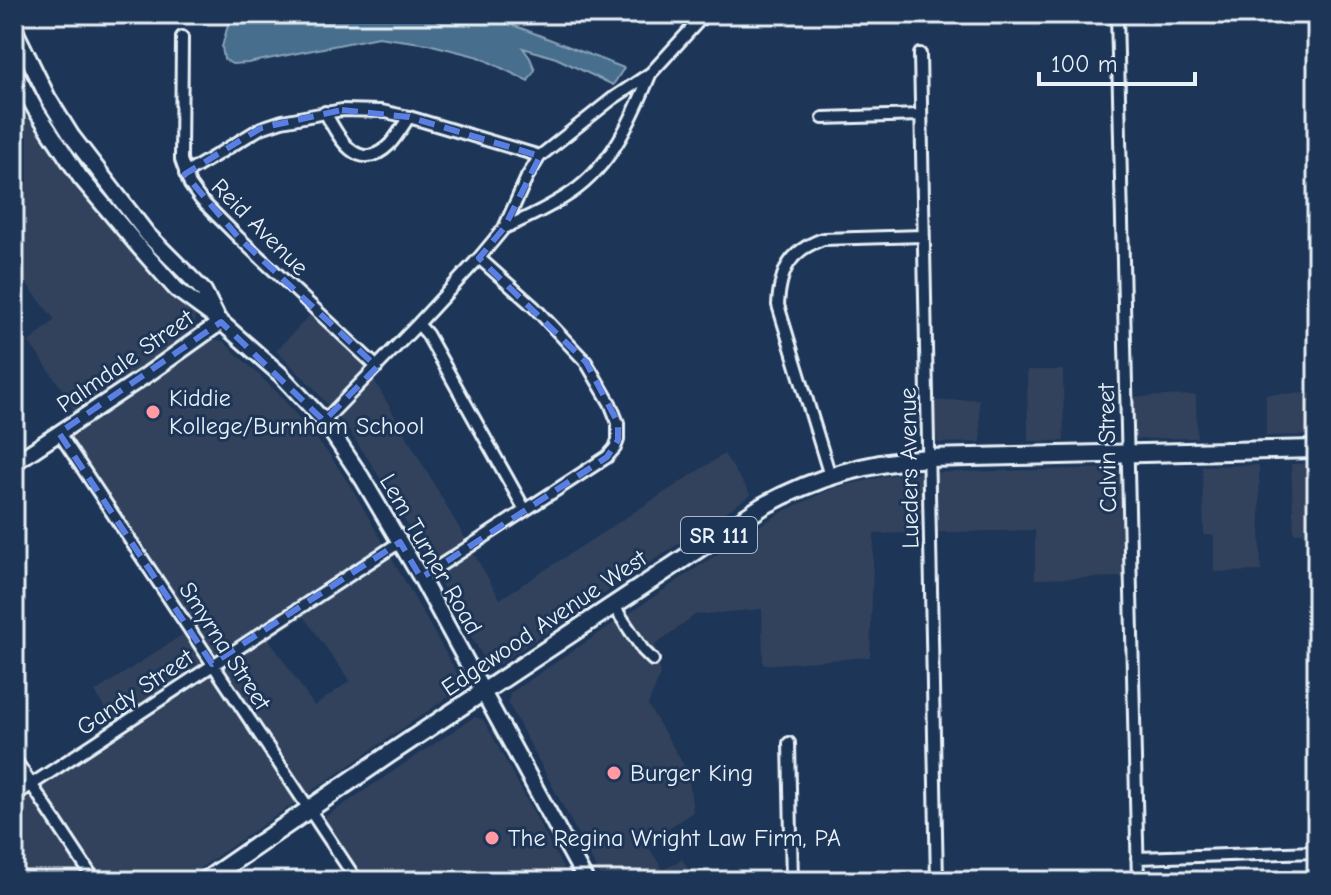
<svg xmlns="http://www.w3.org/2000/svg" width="1331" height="895" font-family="'Comic Neue',sans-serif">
<rect width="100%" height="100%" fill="#1d3557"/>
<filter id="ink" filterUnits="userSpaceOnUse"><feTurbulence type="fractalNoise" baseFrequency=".0125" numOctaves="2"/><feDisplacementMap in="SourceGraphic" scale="16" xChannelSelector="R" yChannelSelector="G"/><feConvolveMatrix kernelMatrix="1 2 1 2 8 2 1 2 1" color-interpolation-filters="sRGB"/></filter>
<g filter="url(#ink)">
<path fill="#30425c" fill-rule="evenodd" d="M27,116L136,256L194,314L196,320L193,330L173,346L76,414L67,400L69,399L29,342L55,320L14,268V126Z
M311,314L365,364L500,599L724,454L751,495L498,665H489L486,662L374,468L350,432L312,386L276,351Z
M212,339L223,341L278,393L329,454L353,490L461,680L460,689L181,881H14V789L116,725L95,692L194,627L67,434L150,382ZM304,617L350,681L314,706L269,639Z
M1063,370L1064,441H1028L1027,370Z
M1317,393V435L1266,436V394Z
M1196,395L1197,438L1133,439L1130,397Z
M979,399L981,442L937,443L934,401Z
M1317,463V532L1294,533L1291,464Z
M1259,465L1261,571L1214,572V535H1204L1202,466Z
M1123,468L1127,577L1035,579V530L874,534L870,657L763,665L762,609L695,615L655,645L660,675L648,705L688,772L693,812L646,843L663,870L682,859L695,881H603L508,703L510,693L759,526L786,510L834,488L887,476L909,473Z
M474,717L482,719L485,722L570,881H347L310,827Z"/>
<path fill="#466e8d" stroke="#87a2b8" stroke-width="2" d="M231,14H477L518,27L624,68L613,85L556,58L523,48L530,58L535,70L528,81L479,57L428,44L378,37L248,63L232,64L224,59L222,47Z"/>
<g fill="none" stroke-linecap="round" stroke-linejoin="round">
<g stroke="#e8f1f8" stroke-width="16">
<path id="minor" d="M1117,14L1138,881
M182,37L181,160L190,185L201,200L238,237L377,367
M920,54L937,881
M325,112C338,137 358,176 390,144C397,136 403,126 409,117
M823,118L921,115
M14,136L15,138
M185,174L261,128L282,121L342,110L381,111L409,117L540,156
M504,228C527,218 550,207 571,193C611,166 632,119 650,75
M418,324L427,334L525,510
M324,421L418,324L479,258L504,228L527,177L540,156L612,99L651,73L705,14
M59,433L357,881
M830,476L778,305C780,271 789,251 823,239L923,236
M421,578L607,457L615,448L618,440V423L610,403L586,362L534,307L479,258
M613,605L643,650L653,660
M789,743L792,881
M14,758L95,881
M14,796L400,542
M1137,858L1317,852"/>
</g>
<g stroke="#e8f1f8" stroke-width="20">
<path id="tertiary" d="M14,463L148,374L221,322"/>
</g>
<g stroke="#e8f1f8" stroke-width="20">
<path id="secondary" d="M14,28L48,98L71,135L148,235L204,291L216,315
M14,70L35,109L80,177L139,247L176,289L221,322L280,374L324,421L362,478L421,578L586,881"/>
</g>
<g stroke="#e8f1f8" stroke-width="22">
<path id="primary" d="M205,881L388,755L763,506C818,476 866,463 928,458L1317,449"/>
</g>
<use href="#minor" stroke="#1d3557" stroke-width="10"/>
<use href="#tertiary" stroke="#1d3557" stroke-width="14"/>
<use href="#secondary" stroke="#1d3557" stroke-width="14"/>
<use href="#primary" stroke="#1d3557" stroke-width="16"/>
</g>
</g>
<path fill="none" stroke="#5a7fe2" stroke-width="6" stroke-dasharray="16 10" stroke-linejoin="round" d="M342,110L409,117L540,156L504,228L479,258L586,362L618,423V440L607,457L421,578L400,542L212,664L59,433L221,322L324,421L377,367L238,237L185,174L261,128Z"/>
<g fill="#ff9aa2" stroke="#1d3557" stroke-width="3">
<circle cx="153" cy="412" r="8"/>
<circle cx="614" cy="773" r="8"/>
<circle cx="492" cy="838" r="8"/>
</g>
<g text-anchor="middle" stroke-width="6" stroke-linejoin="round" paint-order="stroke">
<rect fill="#1d3557" stroke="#abb9c8" stroke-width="2" x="681" y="517" width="76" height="36" rx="6"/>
<g font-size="22" font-weight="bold" fill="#e8f1f8">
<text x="719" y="543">SR 111</text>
</g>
<g font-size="24" fill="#e8f1f8" stroke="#1d3557">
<text transform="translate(260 227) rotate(45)" y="8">Reid Avenue</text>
<text transform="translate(125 361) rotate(-35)" y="8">Palmdale Street</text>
<text transform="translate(1107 448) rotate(-91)" y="8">Calvin Street</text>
<text transform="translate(909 468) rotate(-91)" y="8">Lueders Avenue</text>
<text transform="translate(431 554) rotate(60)" y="8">Lem Turner Road</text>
<text transform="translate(544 623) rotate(-34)" y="8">Edgewood Avenue West</text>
<text transform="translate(225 646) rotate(57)" y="8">Smyrna Street</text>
<text transform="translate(135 692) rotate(-34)" y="8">Gandy Street</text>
</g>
<g font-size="24" fill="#e8f1f8" stroke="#1d3557" text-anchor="start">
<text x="169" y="406">Kiddie<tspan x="169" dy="28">Kollege/Burnham School</tspan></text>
<text x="630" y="781">Burger King</text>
<text x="508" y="846">The Regina Wright Law Firm, PA</text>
</g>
</g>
<rect width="1331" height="895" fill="none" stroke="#1d3557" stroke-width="48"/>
<rect x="24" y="24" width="1283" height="847" fill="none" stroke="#e8f1f8" stroke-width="3" filter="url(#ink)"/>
<path d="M1039 72v12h156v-12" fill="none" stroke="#e8f1f8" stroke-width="4"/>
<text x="1051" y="72" font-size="24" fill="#e8f1f8" stroke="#1d3557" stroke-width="6" paint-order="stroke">100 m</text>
</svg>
